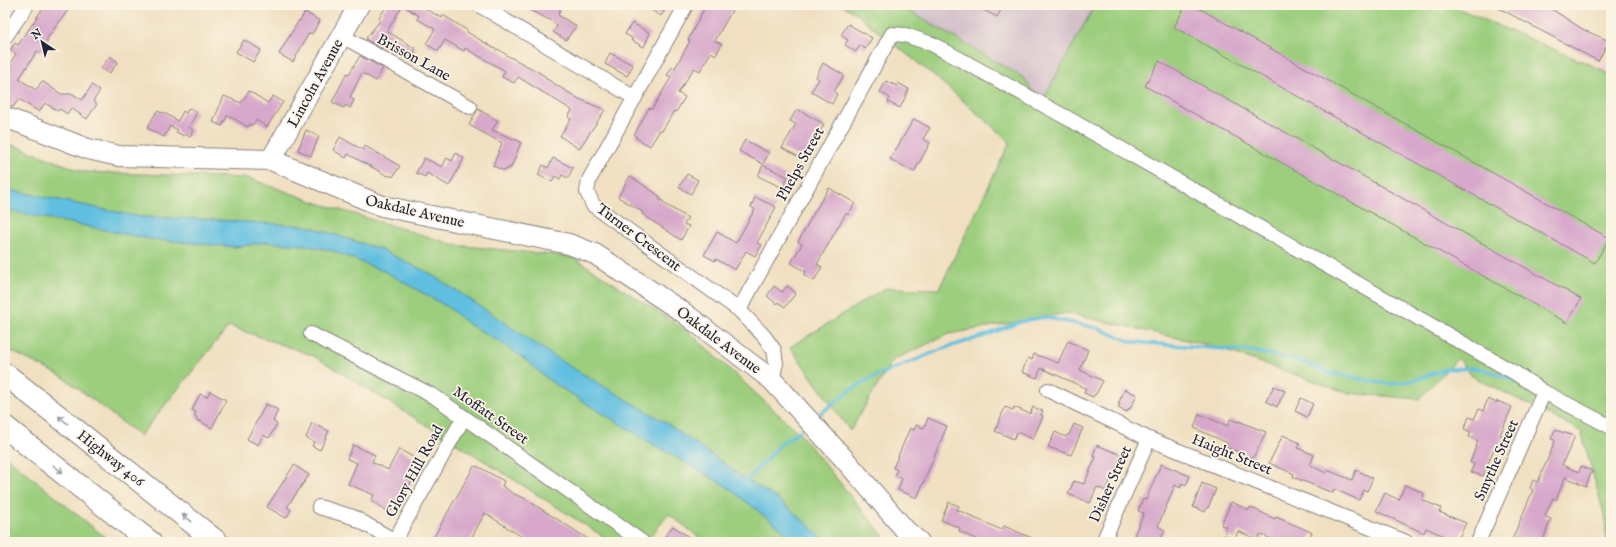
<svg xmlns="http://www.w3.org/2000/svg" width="1616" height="547" font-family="'IM FELL English',serif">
<rect width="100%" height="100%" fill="#fcf5e5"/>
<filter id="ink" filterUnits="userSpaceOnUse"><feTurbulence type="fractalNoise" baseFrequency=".025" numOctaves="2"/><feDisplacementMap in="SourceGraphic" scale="8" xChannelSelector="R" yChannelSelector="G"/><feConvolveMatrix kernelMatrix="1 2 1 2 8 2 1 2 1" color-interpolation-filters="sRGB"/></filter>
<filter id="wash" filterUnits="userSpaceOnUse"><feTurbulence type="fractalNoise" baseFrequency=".012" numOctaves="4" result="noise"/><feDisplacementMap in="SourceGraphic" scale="16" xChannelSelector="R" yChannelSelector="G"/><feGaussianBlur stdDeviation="0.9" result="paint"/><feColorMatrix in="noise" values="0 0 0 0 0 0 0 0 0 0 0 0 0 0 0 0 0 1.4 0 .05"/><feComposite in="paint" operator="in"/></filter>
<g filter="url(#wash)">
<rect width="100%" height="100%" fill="#f0e0c1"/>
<path fill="#f6cfd7" d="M1611,56V75L1598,68Z"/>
<path fill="#d1bdc9" d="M899,5H1095L1042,103L1024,78Z"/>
<path fill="#9cce7e" stroke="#5f785c" d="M842,5H899L1024,78L1041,103L1095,5H1450L1598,68L1611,75V542H1606V521L1581,431L1472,376L1458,358L1419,399L1348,393L1213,346L1067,313L949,334L893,360L850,431L790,347L885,288L939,289L1010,142L938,79L854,12Z
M5,142L84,172L248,178L318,203L455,245L573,257L689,332L801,435L888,542H705L669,514L646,542H612L470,452L314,356L229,326L140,436L63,377L5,348Z
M5,456L111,542H5Z"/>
<path fill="#61bfe0" stroke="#42708e" d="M5,188L15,191L141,217L203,219L307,226L380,249L429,273L468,298L564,363L665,422L747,480L779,500L797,515L827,542H796L779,527L726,486L646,440L550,381L527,361L500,342L467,323L449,308L388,273L333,251L305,245L266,242L236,247L150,239L15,212L5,208Z"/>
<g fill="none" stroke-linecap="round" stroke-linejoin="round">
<path stroke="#61bfe0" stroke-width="3.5" d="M821,413L851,390L871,378L945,348L987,335L1020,322L1044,317L1097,328L1132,342L1251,351L1297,360L1330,373L1381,383L1392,384L1411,381L1446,369L1479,368L1517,381
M747,480L782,443L801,430"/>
</g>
<g id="blocks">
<path fill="#d7a8cb" d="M45,5H72L46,40L48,41L40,53L37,51L19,79L36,90L42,81L61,94H73L82,100L92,85L100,91L93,101L97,104L87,119L71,108L67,114L60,109L58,111L45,103L39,112L19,99L13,107L5,102V71L16,54L10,50L15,43L18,45Z
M387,5H403L387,31L416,49L411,57L388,43L384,50L367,40L366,38L380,21L378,20Z
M403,5H419L442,18L443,15L468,31L467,32L497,50L498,49L508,56L535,70L545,76V78L579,99L605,110L579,149L560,136L571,119L568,117L572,110L518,77L514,83L502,77L505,71L465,48L464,51L445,40L438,51L426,44L435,29L417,19L419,16Z
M519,5H562L558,15L576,26L566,40L553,32L557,26L550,20Z
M643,5H668L661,16Z
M706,5H735L715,41L722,44L716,55L711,52L700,71L694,68L678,93L685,97L676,112L674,111L662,131L660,130L650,146L636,138L637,137L634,135L649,108L652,109L670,79L671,77L667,75L672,67L675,68L690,41L688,40Z
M974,5H1004L997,17Z
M1186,5H1193L1609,238L1595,263L1174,27Z
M1493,5H1541L1553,10L1584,30L1609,41L1598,61Z
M305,12L320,21L312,34L309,33L293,62L279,54L299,20L300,21Z
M632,23L650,33L644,47L631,40L632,38L625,34Z
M848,24L872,38L865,49L860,45L856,52L845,45L848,40L841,35Z
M244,40L261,50L253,62L236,52Z
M610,53L633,65L627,76L605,64Z
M110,56L118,62L109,74L101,68Z
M360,56L383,68L376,81L362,73L350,97L354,100L350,108L346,105L344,108L332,102L347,73L349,74Z
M1159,61L1581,299L1567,323L1145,86Z
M823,63L844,75L834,92L837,94L832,104L811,92L819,79L816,77Z
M886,81L897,86L898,83L909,89L900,108L888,102L890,98L880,92Z
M249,91L268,103L273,96L283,102L267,127L256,120L253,125L250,124L248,127L228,115L222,126L213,122L224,96L241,103Z
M189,108L197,112L189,127L193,130L190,137L185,134L184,136L176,132L178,130L170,126L164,137L147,128L157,111L162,113L163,112L178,121L183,111L186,113Z
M478,109L498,121L492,130L521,142L511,168L509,167L508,170L506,169L505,171L493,166L502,143L469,125Z
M797,109L824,124L819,134L817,133L803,159L782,148L796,124L790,121Z
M914,119L930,128L923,139L930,143L914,172L890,159Z
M306,130L319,136L311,156L298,150Z
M340,137L363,150L365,146L400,166L393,177L389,175L388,176L348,154L346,158L333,150Z
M745,140L769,153L763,164L739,151Z
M456,153L464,158L449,186L427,173L425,177L416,173L424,158L442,167L447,158L452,161Z
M553,158L573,168L568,178L562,175L560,179L555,176L552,182L538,175L543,165L548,168Z
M763,165L788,177L783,188L758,176Z
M687,174L698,180L691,194L679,187Z
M630,176L661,197L659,199L664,202L663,203L688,218L684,224L689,226L681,240L642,214L643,212L618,197Z
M829,188L855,203L848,215L846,213L817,264L822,267L814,281L804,275L806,272L791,263L802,244L798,242L812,216Z
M755,197L776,207L757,243L762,245L755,256L746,251L735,270L716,259L715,261L704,255L717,232L736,243L755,209L751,207Z
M774,286L782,292L787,286L796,293L785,307L778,302L777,304L767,296Z
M1068,341L1088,350L1080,370L1103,381L1096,394H1095L1093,397L1084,393L1086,389L1085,388L1041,368L1037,378L1022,372L1028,358L1032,360L1034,354L1058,363Z
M1274,386L1285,391L1277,407L1266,401Z
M1125,389L1137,395L1130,409L1129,408L1127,412L1118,408L1120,404H1118Z
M210,391L226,400L212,428L196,419L197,417L194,416L196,412L192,410L200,394L207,397Z
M1301,398L1313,404L1307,417L1295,411Z
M1488,399L1497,403V401L1512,407L1500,435L1503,436L1499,446L1497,448L1495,446L1483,476L1471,472L1474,464L1470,463L1478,441L1469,437L1471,432L1464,429L1469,417L1474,419L1479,409L1483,411Z
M266,404L278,410L273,421L277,424L269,438L263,435L258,445L247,439Z
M1005,407L1013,410L1014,407L1030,414L1033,407L1043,411L1041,415L1043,416L1033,439L1017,432L1014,439L995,431Z
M1199,414L1228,426L1230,419L1238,422V421L1266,432L1253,458L1226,447L1228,443L1194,428Z
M928,418L947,426L917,498L898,490L902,478L895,475L897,470L893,468L910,428L914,430L916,425L924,428Z
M312,423L329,431L320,450L312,446L314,442L306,438Z
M1074,424L1083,428L1071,455L1048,447L1055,432L1066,437L1067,435H1069Z
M1555,430L1575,436L1562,465L1579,472L1581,466L1592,471L1586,486L1565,477L1556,500L1553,498L1545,515L1546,517L1551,519L1542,542H1511L1533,490L1530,488L1533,480L1538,482L1551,451L1555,440L1551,439Z
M1283,435L1300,443L1298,448L1314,455L1310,465L1326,473L1327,470L1352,480L1356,470L1373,478L1367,491L1364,490L1359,500L1334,489L1333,493L1293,477L1294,474L1269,463Z
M353,445L375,455L372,462L388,470L399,449L418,460L417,463L420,465L396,511L392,509L390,512L371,501L374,495L348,484L357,463L347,459Z
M1097,445L1121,455L1106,491L1097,487L1090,503L1068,494L1074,481L1084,484L1096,457L1093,456Z
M1161,464L1190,476L1186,485L1182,483L1180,488L1175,485L1158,526L1165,530L1159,542H1131L1144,513L1138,511L1143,499L1146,500Z
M294,465L309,475L287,507L291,510L286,518L267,507Z
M474,466L476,467L477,466L504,481L502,486L514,494L524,498L593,542H530L485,513L469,542H431Z
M1202,483L1216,489L1208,508L1207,507L1205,512L1193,507Z
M1405,485L1422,492L1424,494L1422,500L1441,508L1439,512L1466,523L1457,542H1445L1440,540L1442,535L1426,528L1424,533L1376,511L1385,493L1399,500Z
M949,502L959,506L957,510L972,516V517L1002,530L1004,526L1041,542H981L959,531L960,528L941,520Z
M1231,502L1249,510L1250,507L1275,519L1276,517L1309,531L1312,533L1308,542H1278L1260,534L1258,540L1238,531L1235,539L1224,535L1227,527L1221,525Z
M673,526L696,542H670L664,538Z"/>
</g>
</g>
<g filter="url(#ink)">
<use href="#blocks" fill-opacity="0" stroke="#89817e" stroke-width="1"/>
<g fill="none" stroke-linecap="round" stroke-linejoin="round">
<g stroke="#89817e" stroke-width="16">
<path id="street" d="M479,5L635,98
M686,5L589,180L587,192L593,205L739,310L764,336L774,350L776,363L772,380
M342,36L470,107
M5,37L27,5
M739,310L892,34L905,35L932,44L1069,119L1515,373L1544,392L1611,427
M311,334L435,397L642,542
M1048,390L1149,439L1406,542
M319,507L353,517L397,542
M395,540L464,417
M1103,542L1149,439
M1478,542L1544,392"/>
</g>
<g stroke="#89817e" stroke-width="22">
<path id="secondary" d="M5,117L88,149L119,156L271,160L382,206L569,244L595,254L684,313L772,380L846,461L906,531L919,542
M271,160L359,5"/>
</g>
<g stroke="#89817e" stroke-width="24">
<path id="highway" d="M5,374L217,542
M5,427L150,542"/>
</g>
<use href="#street" stroke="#fff" stroke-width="14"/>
<use href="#secondary" stroke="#fff" stroke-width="20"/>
<use href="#highway" stroke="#fff" stroke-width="22"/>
</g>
<defs><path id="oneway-shaft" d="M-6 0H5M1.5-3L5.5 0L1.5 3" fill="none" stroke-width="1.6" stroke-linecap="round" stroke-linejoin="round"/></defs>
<g stroke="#9c9ca7">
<use href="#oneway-shaft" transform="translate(63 420) rotate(-142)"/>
<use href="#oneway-shaft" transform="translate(58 469) rotate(38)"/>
<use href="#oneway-shaft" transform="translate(187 518) rotate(-142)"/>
</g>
</g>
<g text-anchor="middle" stroke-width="3.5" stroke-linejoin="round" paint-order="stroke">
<g font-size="15" fill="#22223b" stroke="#fcf5e5">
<text transform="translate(414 57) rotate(29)" y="5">Brisson Lane</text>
<text transform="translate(315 83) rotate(-61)" y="5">Lincoln Avenue</text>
<text transform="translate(800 164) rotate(-61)" y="5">Phelps Street</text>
<text transform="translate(415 211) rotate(13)" y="5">Oakdale Avenue</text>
<text transform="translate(639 237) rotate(37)" y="5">Turner Crescent</text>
<text transform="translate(719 340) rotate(37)" y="5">Oakdale Avenue</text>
<text transform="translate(491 415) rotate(35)" y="5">Moffatt Street</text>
<text transform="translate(1232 454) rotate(22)" y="5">Haight Street</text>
<text transform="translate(111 458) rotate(38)" y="5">Highway 406</text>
<text transform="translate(1496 460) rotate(-66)" y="5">Smythe Street</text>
<text transform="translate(414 471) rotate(-61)" y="5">Glory Hill Road</text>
<text transform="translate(1110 484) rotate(-66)" y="5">Disher Street</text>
</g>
</g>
<rect width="1616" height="547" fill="none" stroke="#fcf5e5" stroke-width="20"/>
<g transform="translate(42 42) rotate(325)" stroke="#fcf5e5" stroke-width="3" paint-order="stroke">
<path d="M0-3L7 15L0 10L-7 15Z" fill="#22223b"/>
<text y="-6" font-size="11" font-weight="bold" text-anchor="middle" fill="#22223b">N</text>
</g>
</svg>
